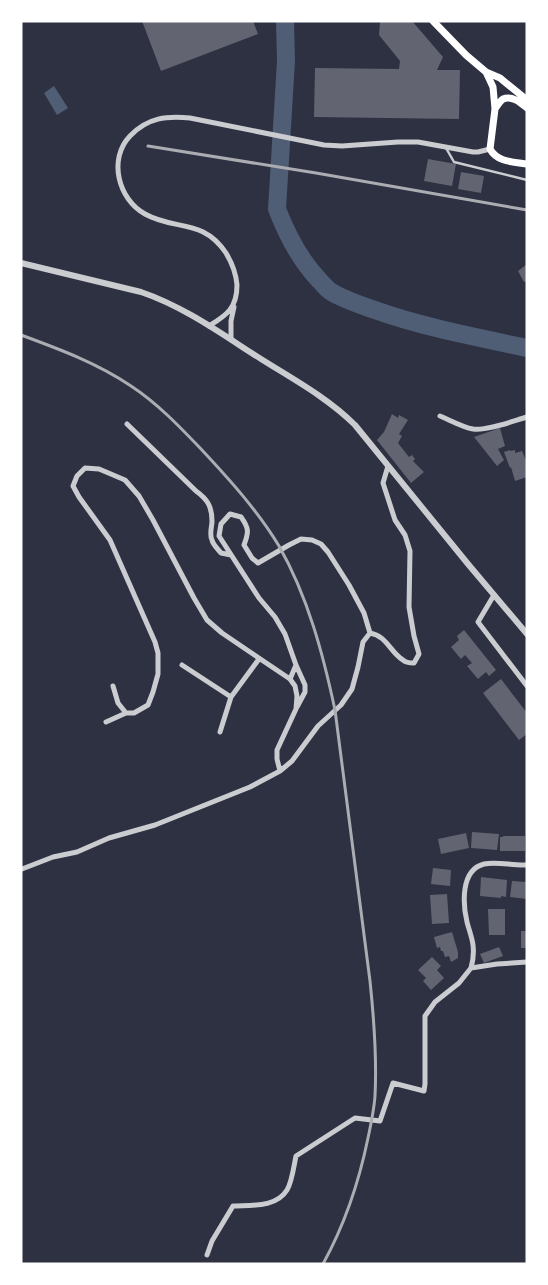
<svg xmlns="http://www.w3.org/2000/svg" width="548" height="1285" font-family="'IBM Plex Serif',serif">
<rect width="100%" height="100%" fill="#2d3142"/>
<path fill="#4f5d75" d="M54,86L68,108L57,115L44,93Z"/>
<g fill="none" stroke-linecap="round" stroke-linejoin="round">
<path stroke="#4f5d75" stroke-width="18" d="M285,21L286,61L277,209C287,235 300,260 319,280C323,284 326,288 330,291C342,299 358,304 372,309C422,327 475,337 527,348"/>
</g>
<path fill="#626471" d="M142,21H253L258,34L161,71Z
M380,21H412L443,57L437,70H460L459,119L314,117L315,68L399,69L400,61L379,35Z
M428,159L456,164L452,186L424,181Z
M461,172L484,176L481,193L458,189Z
M527,264V281L524,282L518,271Z
M392,414L398,418L399,415L408,420L399,434L402,436L398,443L409,457L412,455L415,459L413,461L424,472L411,483L377,440L384,432Z
M500,428L505,446L498,449L504,460L497,466L474,437Z
M510,450V451L515,450V453L522,451L527,463V477L515,481L511,467L510,468L504,452Z
M464,630L496,670L489,676L486,672L478,679L467,666L472,663L465,655L461,659L451,647L459,640L457,636Z
M501,679L527,713V734L519,740L483,693Z
M472,832L499,834L497,850L471,848Z
M466,833L469,848L441,854L438,839Z
M503,836H525V851H500V837H503Z
M433,868L451,870L450,886L431,884Z
M481,877L507,880L506,897L501,896V898L480,896Z
M512,881L527,882V899L510,897Z
M447,894L449,923L432,924L430,895Z
M488,909H505V935H489Z
M521,931H527V948H521Z
M452,932L458,952V958L451,962L449,956L445,957L443,951H441L440,947L437,948L434,937Z
M499,947L503,956L484,963L480,954Z
M432,957L441,966L437,970L444,978L431,990L423,981L426,978L418,970Z"/>
<g fill="none" stroke-linecap="round" stroke-linejoin="round">
<path stroke="#caccd0" stroke-width="2.5" d="M446,148L454,162L527,180"/>
<path stroke="#caccd0" stroke-width="5" d="M209,326C227,315 237,308 237,285C236,273 232,263 226,253C203,218 175,231 145,214C118,199 108,159 130,136C148,117 167,116 190,118L324,145L342,146L398,142H418L473,152H478L490,149
M231,340V321L234,307
M440,416C450,420 462,427 473,429C487,431 513,421 527,417
M127,424L196,491C207,499 212,506 212,521C212,527 209,534 212,540C213,545 218,549 221,553L231,555
M494,595L478,622L527,686
M182,665L231,697
M296,665L305,685V692L297,707
M290,679L296,665L285,634L275,617L259,598L219,536L221,524L230,514L241,517C249,528 249,532 244,545L252,558L258,563L289,545L301,539L312,540L321,544L328,552L349,585L364,613L370,633
M113,686L118,703L126,713H134L148,705L153,692L158,674V653L155,642L110,540L79,497L73,486L77,476L85,468L99,469L125,480L139,496L153,520L194,598L207,620L222,633L250,652L290,679L295,686L297,696L296,709L277,750V759L280,771
M106,722L126,713
M220,732L231,697L259,659
M22,869L53,857L77,852L109,838L155,825L250,787L280,771L292,761L318,726L341,705L352,689L358,667L363,642L370,633C387,636 390,652 403,660C406,663 410,663 414,663L419,654L414,636L409,607L410,551L405,535L395,520L383,483L388,466
M471,968C473,961 474,953 473,945C472,937 469,930 467,922C463,905 460,870 484,864C497,861 513,866 527,865
M207,1255L212,1241L233,1206C251,1205 276,1208 287,1190C292,1182 294,1165 296,1156L355,1118L380,1121L393,1083L424,1091L425,1084V1016L435,1002L459,983L471,968L497,964L527,962"/>
<path stroke="#caccd0" stroke-width="6" d="M21,263L141,292C185,307 223,335 261,359C293,379 328,398 355,425L468,564L527,634"/>
<path stroke="#fff" stroke-width="7" d="M433,21L466,55L486,72L500,78L527,100
M486,72L493,87L495,109L490,149C497,162 513,162 527,164
M495,109C497,106 500,101 503,99C512,95 521,103 527,108"/>
<path stroke="#abadb3" stroke-width="3" d="M148,146L316,173L527,210
M21,335C59,349 97,363 131,386C157,403 179,426 201,449C229,479 258,511 279,546C308,597 323,654 335,710L370,981C374,1019 377,1058 375,1096C374,1110 371,1124 368,1138C359,1182 345,1224 323,1264"/>
</g>
<rect width="548" height="1285" fill="none" stroke="#ffffff" stroke-width="45"/>
</svg>
